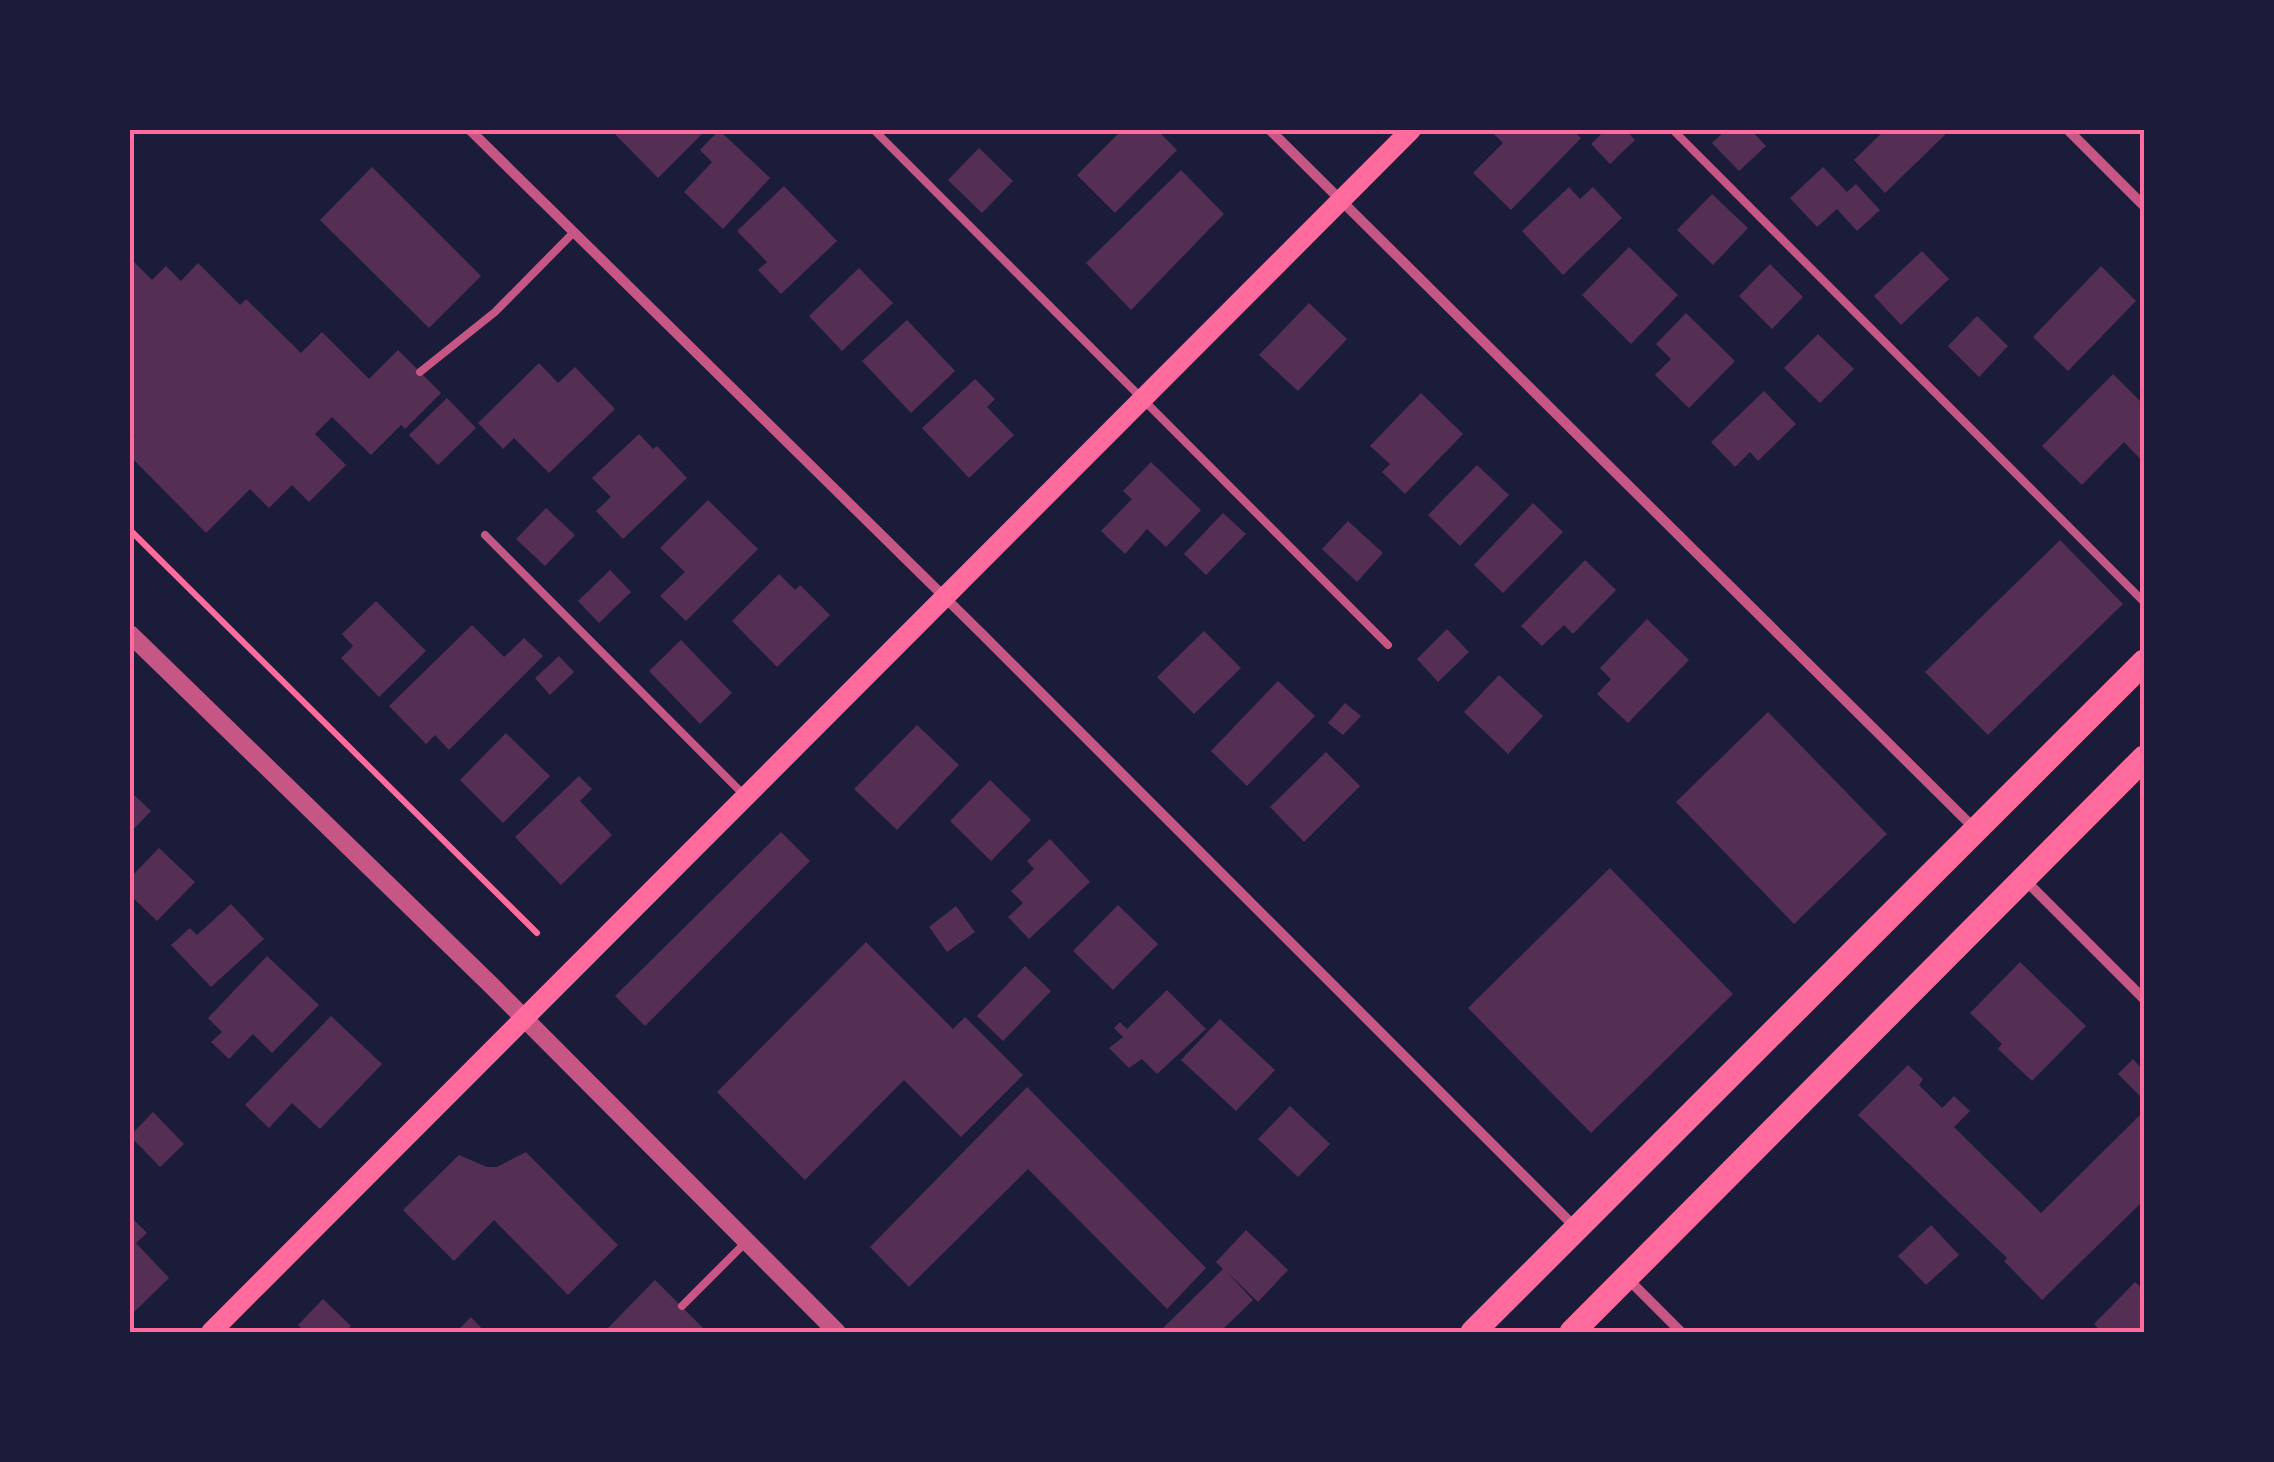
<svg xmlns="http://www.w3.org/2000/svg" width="2274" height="1462" font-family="Jost,sans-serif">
<rect width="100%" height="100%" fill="#1b1b3a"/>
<path fill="#542f53" d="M611,130H706L658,178Z
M719,130L770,178L723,229L684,192L712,162L700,150Z
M1122,130H1157L1177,150L1115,213L1077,175Z
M1490,130H1572L1581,138L1511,210L1473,173L1503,143Z
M1605,130H1626L1635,140L1610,164L1591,144Z
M1726,130H1751L1766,146L1739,171L1712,143Z
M1885,130H1950L1885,193L1854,160Z
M979,148L1013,181L982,213L948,180Z
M372,167L481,276L429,328L320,220Z
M1823,167L1847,192L1856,184L1880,210L1857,231L1837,209L1817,227L1790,198Z
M1181,170L1224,214L1131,310L1086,263Z
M784,186L837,241L781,294L758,270L767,262L737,231Z
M1569,187L1580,199L1593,187L1622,218L1563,275L1522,231Z
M1712,194L1748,228L1713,265L1677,230Z
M1629,247L1678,295L1631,344L1582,295Z
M1922,251L1949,279L1901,325L1874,296Z
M133,261L152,280L166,266L181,281L198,263L240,305L246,299L301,353L322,332L369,379L398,350L441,393L405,429L401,425L371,455L332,417L315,434L346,465L309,502L292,485L269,508L250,489L206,533L130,456V440L135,436L130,431V265Z
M1770,264L1803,297L1772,329L1739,296Z
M2101,266L2136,301L2068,371L2033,337Z
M859,268L893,303L842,351L809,316Z
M1309,303L1347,339L1298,391L1259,355Z
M1686,313L1735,361L1689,408L1655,375L1671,359L1656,344Z
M1977,316L2008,346L1979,377L1948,346Z
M907,320L955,371L911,413L862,361Z
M1818,334L1854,369L1820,403L1784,368Z
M539,363L558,383L575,367L615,409L549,473L514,438L503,449L478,423Z
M2113,374L2144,405V463L2124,442L2082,485L2042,446Z
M975,379L995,399L987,407L1014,435L969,478L922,428Z
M1764,391L1796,424L1758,461L1750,452L1735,467L1711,442Z
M1421,393L1463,434L1405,494L1382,472L1390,464L1370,446Z
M447,398L476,428L438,465L409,435Z
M639,434L653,449L657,446L687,478L623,539L596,511L611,497L592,478Z
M1151,462L1201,510L1166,547L1147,529L1125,554L1101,531L1132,499L1123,491Z
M1477,465L1509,495L1460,546L1428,515Z
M708,500L758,549L686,621L660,596L685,572L660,548Z
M1533,503L1563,532L1503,593L1474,565Z
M546,508L575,535L545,566L516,539Z
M1223,513L1246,534L1206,575L1184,554Z
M1348,521L1383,553L1357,582L1322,549Z
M2060,540L2123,604L1988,735L1925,672Z
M1585,560L1616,590L1573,634L1564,625L1542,646L1521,626Z
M610,570L631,592L599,623L578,601Z
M779,574L795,590L800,585L830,615L777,667L732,621Z
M376,601L426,651L379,697L341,658L353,646L342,634Z
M1647,619L1689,660L1628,723L1597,694L1611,679L1600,668Z
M472,625L504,657L524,638L543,656L449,750L435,735L426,744L389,706Z
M1447,629L1469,652L1438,682L1417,659Z
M1204,631L1241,668L1194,714L1157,677Z
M681,640L732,693L700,724L649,671Z
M559,656L574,672L550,695L535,678Z
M1499,675L1543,716L1508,754L1464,712Z
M1278,681L1315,716L1247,786L1211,751Z
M1345,703L1361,716L1343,735L1328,723Z
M1768,712L1887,834L1794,924L1676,802Z
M917,725L959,765L897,830L854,789Z
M506,733L550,776L503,823L460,780Z
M1326,752L1360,786L1304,842L1270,807Z
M579,776L592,789L580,801L612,835L561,885L515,837Z
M990,780L1031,820L991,861L950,821Z
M130,791L151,811L130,833Z
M781,832L810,861L645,1026L615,996Z
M1050,839L1090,882L1029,939L1008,917L1023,903L1011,891L1034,869L1027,861Z
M159,848L195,882L157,921L130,895V878Z
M1610,868L1733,994L1591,1133L1468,1008Z
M231,904L264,939L211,987L171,945L190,928L197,935Z
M1118,905L1158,944L1113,990L1073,951Z
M956,906L975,932L947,952L929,927Z
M866,942L953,1029L965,1017L1023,1075L961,1137L904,1080L805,1180L717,1092Z
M267,956L319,1005L272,1053L253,1034L229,1059L211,1042L222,1032L208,1018Z
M2020,962L2086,1026L2032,1081L1998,1049L2002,1044L1970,1013Z
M1025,966L1051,991L1003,1041L977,1016Z
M1167,990L1206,1029L1157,1074L1142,1059L1129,1068L1109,1048L1123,1037L1114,1028L1120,1022L1127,1029Z
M331,1016L382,1064L320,1129L292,1103L269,1128L245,1105Z
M1220,1019L1275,1070L1236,1111L1181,1060Z
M2133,1059L2144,1071V1100L2118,1074Z
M1908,1065L1923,1079L1919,1085L1942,1108L1954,1096L1970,1111L1954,1127L2041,1213L2144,1111V1200L2042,1300L2004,1261L2007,1258L1858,1115Z
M1027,1087L1206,1268L1167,1309L1028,1169L909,1287L870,1247Z
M1290,1106L1330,1144L1298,1177L1258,1139Z
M153,1112L184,1144L160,1167L130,1136Z
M526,1152L618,1245L568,1295L494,1220L454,1261L403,1210L459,1155L487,1167H497Z
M130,1216L147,1233L136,1243L169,1278L130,1316Z
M1931,1225L1959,1255L1926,1285L1898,1256Z
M1246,1230L1288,1270L1258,1302L1226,1271L1253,1300L1220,1332H1159L1223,1269L1216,1262Z
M655,1280L707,1332H604Z
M2135,1282L2144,1290V1332H2102L2094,1324Z
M323,1299L351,1326L346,1332H305L298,1325Z
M471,1317L485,1332H456Z"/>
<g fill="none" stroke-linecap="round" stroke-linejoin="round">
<path stroke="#ff6b9d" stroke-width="6" d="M130,530L537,933"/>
<path stroke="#c65784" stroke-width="8" d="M874,130L1388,645
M1673,130L2144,602
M420,372L495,312L573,233
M485,535L743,794
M682,1306L747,1241"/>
<path stroke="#c65784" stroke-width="10" d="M470,130L982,634L1576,1228
M1270,130L1976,830
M2068,130L2144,206
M2025,880L2144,999
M1627,1278L1681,1332"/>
<path stroke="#c65784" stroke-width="18" d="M130,634L490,984L837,1332"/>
<path stroke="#ff6b9d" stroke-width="20" d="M211,1332L1411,130"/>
<path stroke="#ff6b9d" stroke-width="25" d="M1473,1332L2144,662
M1572,1332L2144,758"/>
</g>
<rect width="2274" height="1462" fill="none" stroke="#1b1b3a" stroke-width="265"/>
<rect x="132" y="132" width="2010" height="1198" fill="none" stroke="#ff6b9d" stroke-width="4"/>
</svg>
